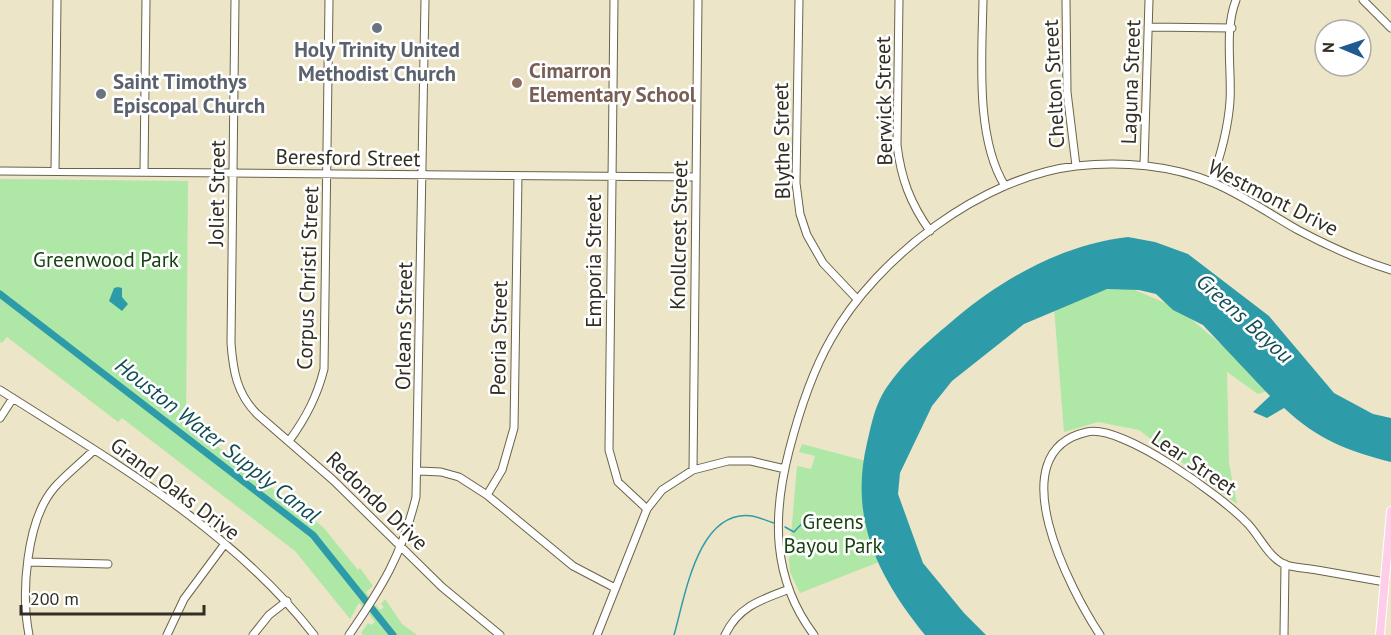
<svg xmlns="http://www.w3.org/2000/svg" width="1391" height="635" font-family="'PT Sans',sans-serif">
<rect width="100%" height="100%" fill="#ece5c8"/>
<path fill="#aee7a6" d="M0,179L188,181L186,422L323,527L358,570L360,568L373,586L366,592L370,598L363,607L359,603L350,619L295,551L122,418L118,422L7,337L2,343L0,342Z
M1121,284L1179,309L1274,389L1258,394L1227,372L1229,463L1237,504L1139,430L1098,422L1064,432L1054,307Z
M802,444L870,462L884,560L800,593L790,572L789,559L797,466L811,469L815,456L799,452Z
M385,599L402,624L417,635H363L361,633L368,623L371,625L375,622L369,614L376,605L380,610L384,607L381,604Z"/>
<path fill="#2e9ca8" d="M1128,237L1155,242L1188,254L1269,316L1334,393L1373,414L1391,418V462C1347,451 1317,439 1284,408L1267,418L1253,412L1270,396L1203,325L1173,310L1156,294L1139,290L1107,289L1024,324L952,381L932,406L900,473L898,494L923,563L964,613L986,635H925C878,577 849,519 867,443C871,426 874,410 882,395C901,363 929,341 957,317C1005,277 1065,244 1128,237Z
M118,287L122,288V297L128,304L122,311L109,301L114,288Z"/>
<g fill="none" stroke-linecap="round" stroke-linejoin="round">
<path stroke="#2e9ca8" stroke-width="1.5" d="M785,527L794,532C814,509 811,521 836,523C845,523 855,520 864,517
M674,635C685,598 697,509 752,516C759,517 767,521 774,523"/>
<path stroke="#2e9ca8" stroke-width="7" d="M0,294L313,535L393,635"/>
<g stroke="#696349" stroke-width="9">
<path id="minor" d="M235,0L231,343C233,371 237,394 257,414L333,480L442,587L500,635
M614,0L609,450L618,482L647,509
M799,0L796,183L800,214L807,235L823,263L857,299
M899,0L897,145C901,178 910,203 930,231
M983,0C982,56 975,138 1005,186
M1066,0L1067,92L1076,166
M1363,0L1391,28
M1149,27L1232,28
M1144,165L1149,0
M0,171L696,177
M55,171L57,0
M144,172L146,0
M1211,182C1221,155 1228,129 1230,101C1232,70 1224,30 1236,0
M0,390C110,460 233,530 314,635
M0,418L13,398
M289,441C306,418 317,397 324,369L329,0
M693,470L698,0
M419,471L441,472L459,477L487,495L573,566L615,588
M487,495L502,470L514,428L518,176
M28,562L108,564
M29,635C21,594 26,521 54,488C65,475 81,463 94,450
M167,635L184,599L224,545
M253,635L269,615L287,601
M349,635C382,587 402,555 416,497L425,0
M597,635L647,509L662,490L693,470L728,461H751L785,469
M725,635C738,607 760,600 787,590
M814,635C772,579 772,517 789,451C799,412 811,374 831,339C877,257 982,177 1076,166C1122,161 1172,165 1214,183C1244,196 1270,214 1298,230C1328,246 1359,260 1391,270
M1100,635C1071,591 997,452 1087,432C1122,424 1221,496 1246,522C1259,534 1268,558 1286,565C1295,568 1307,568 1317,570C1340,574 1362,578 1385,582
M1284,635L1285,564"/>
</g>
<g stroke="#fff" stroke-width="10">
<path id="major" d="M1380,635L1391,511"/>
</g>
<use href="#minor" stroke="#fff" stroke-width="7"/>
<use href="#major" stroke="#fecee9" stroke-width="8"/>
</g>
<g fill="#6b7280" stroke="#fff" stroke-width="2">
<circle cx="377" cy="28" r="6"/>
<circle cx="101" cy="94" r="6"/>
</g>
<circle fill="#8d6e63" stroke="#fff" stroke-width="2" cx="517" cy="83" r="6"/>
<g text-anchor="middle" stroke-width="5" stroke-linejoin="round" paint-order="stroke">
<g font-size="21" font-weight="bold" fill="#5b616d" stroke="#fff">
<text x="377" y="57">Holy Trinity United<tspan x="377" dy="24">Methodist Church</tspan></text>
<text x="113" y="89" text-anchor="start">Saint Timothys<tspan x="113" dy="24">Episcopal Church</tspan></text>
</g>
<g font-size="21" font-weight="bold" fill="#785e54" stroke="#fff" text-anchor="start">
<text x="529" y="78">Cimarron<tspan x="529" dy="24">Elementary School</tspan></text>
</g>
<g font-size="21" fill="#312e23" stroke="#fff">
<text transform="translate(1131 82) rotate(-88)" y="7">Laguna Street</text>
<text transform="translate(1054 84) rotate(-93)" y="7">Chelton Street</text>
<text transform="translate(884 101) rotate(-91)" y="7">Berwick Street</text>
<text transform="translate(782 141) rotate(-91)" y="7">Blythe Street</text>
<text transform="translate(348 158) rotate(1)" y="7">Beresford Street</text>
<text transform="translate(217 193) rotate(-89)" y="7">Joliet Street</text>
<text transform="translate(1273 198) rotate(27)" y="7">Westmont Drive</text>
<text transform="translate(679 235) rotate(-89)" y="7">Knollcrest Street</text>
<text transform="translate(594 261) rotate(-90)" y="7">Emporia Street</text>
<text transform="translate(308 278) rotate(-88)" y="7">Corpus Christi Street</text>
<text transform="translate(404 326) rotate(-89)" y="7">Orleans Street</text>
<text transform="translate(499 338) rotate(-89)" y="7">Peoria Street</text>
<text transform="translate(1194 463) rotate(34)" y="7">Lear Street</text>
<text transform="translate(175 489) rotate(37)" y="7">Grand Oaks Drive</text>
<text transform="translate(377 501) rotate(44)" y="7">Redondo Drive</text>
</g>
<g font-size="21" fill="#184312" stroke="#fff">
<text x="106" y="267">Greenwood Park</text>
<text x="833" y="529">Greens<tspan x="833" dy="24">Bayou Park</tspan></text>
</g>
<g font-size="22" font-style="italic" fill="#104e55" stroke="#fff">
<text transform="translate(1245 318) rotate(42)" y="8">Greens Bayou</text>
<text transform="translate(218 440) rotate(38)" y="8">Houston Water Supply Canal</text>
</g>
</g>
<g transform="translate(1343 48) rotate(272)"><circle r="28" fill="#ffffff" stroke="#adaba7" stroke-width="1.5"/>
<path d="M0-4.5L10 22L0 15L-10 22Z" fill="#1f5a91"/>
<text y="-9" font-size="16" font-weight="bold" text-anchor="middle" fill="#312e23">N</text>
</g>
<path d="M21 605v9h183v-9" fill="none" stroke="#312e23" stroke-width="3"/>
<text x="30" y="605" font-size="18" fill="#312e23" stroke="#ffffff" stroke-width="4.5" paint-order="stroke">200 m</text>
</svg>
